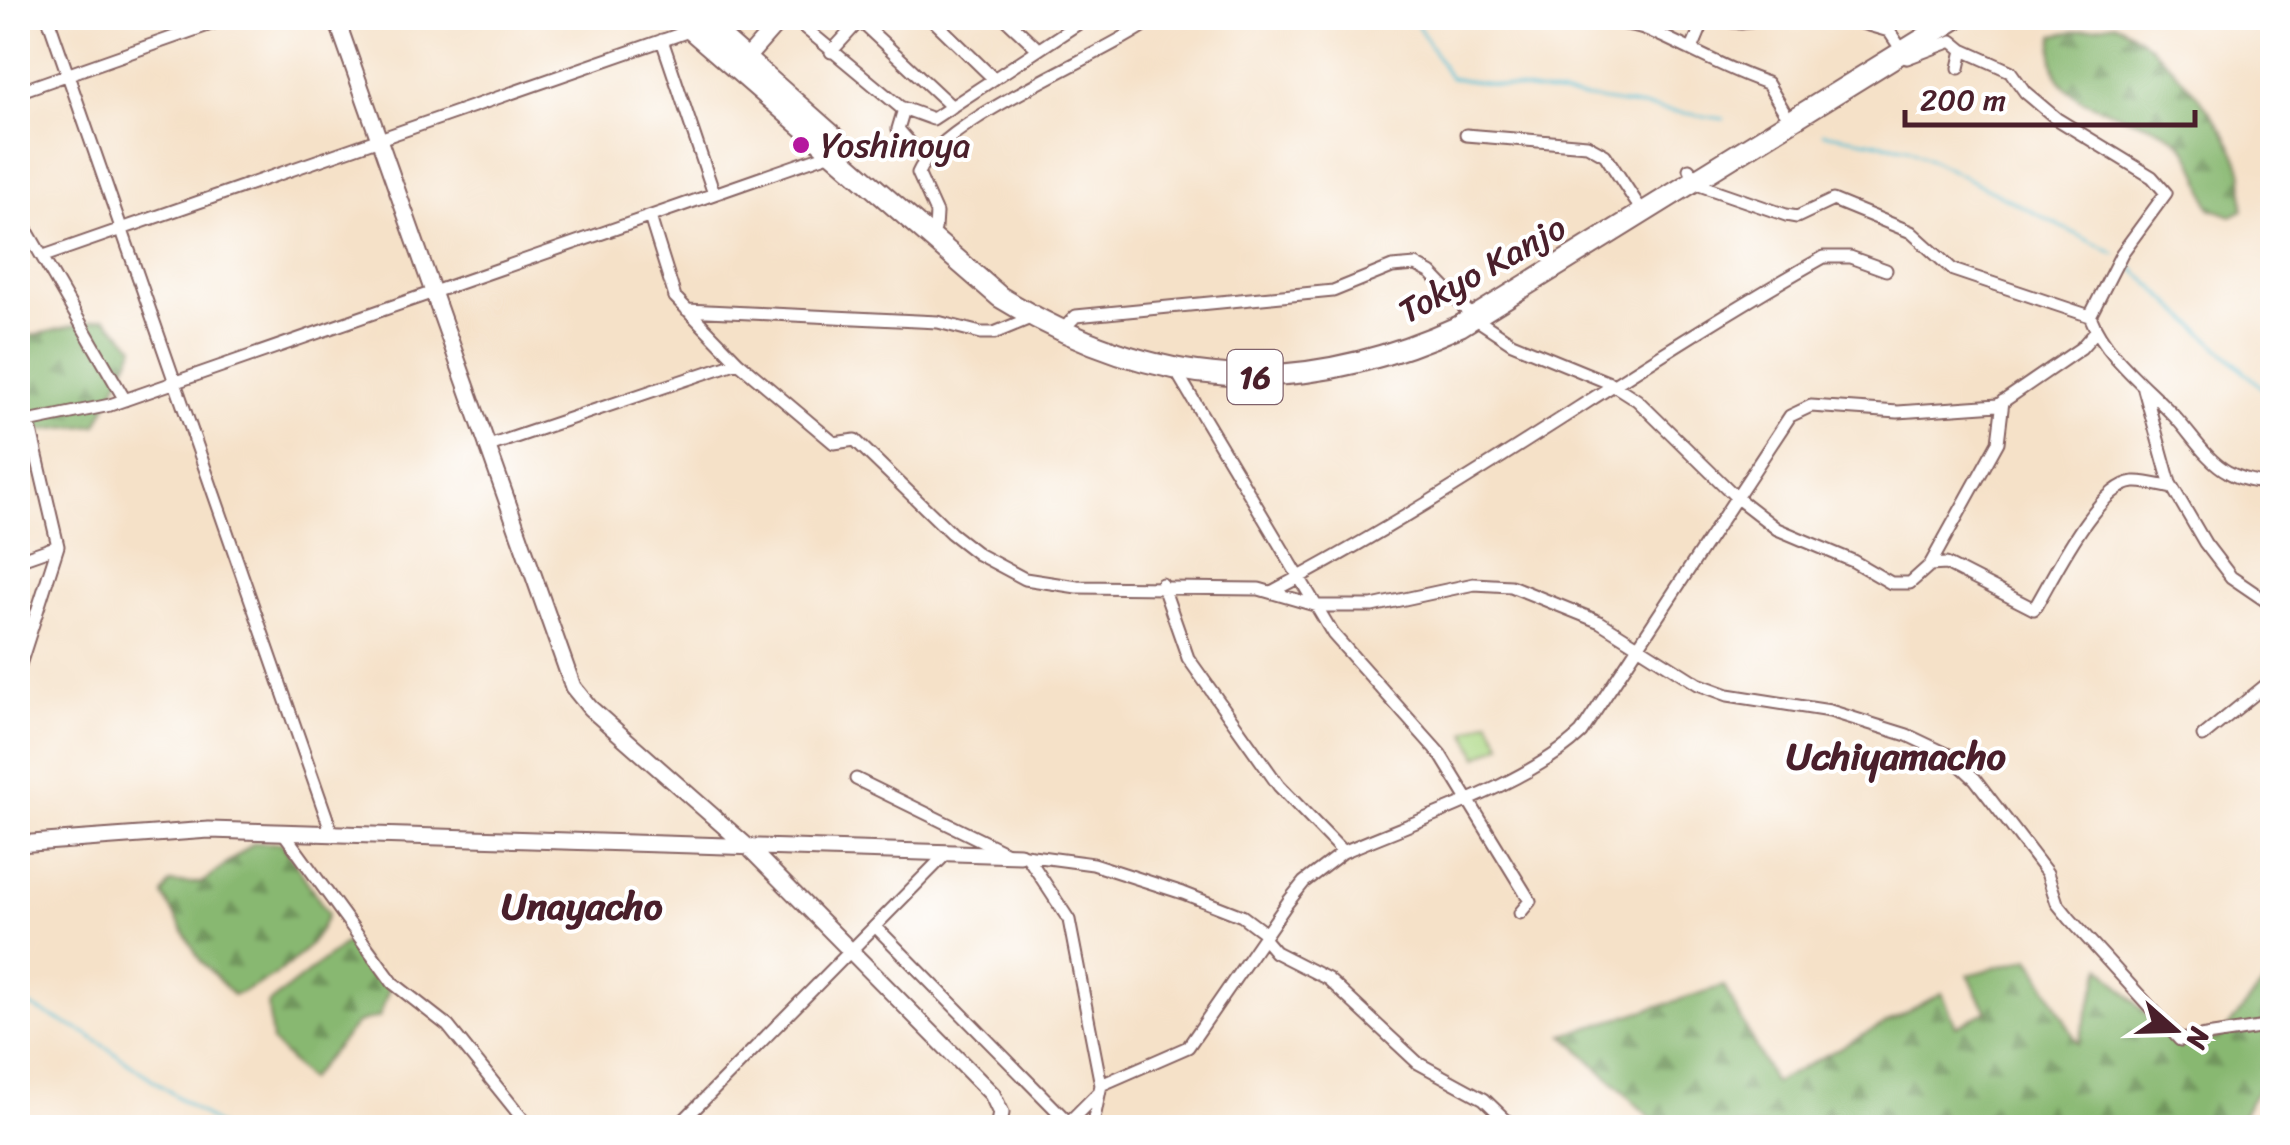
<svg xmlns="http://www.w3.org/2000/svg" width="2290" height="1145" font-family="Sriracha,sans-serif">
<defs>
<pattern id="forest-firs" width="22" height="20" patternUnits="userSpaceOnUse" patternTransform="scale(2.5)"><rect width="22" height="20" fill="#88b871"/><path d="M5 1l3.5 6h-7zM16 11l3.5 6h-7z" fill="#71955d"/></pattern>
</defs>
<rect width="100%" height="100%" fill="#fff"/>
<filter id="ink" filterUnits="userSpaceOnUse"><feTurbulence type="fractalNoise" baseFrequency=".01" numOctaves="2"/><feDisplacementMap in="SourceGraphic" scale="20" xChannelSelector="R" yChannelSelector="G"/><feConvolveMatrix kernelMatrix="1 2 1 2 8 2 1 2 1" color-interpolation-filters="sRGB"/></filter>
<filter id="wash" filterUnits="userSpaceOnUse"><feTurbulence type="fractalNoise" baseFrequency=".0048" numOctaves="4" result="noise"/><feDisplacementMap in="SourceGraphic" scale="40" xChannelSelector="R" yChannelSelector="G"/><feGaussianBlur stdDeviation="2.25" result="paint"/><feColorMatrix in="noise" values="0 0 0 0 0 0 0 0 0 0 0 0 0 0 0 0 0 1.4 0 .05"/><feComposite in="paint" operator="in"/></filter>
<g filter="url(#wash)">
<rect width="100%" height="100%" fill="#f5e1c8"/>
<path fill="url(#forest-firs)" stroke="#696c4e" stroke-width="2.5" d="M2114,23C2158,41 2228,124 2242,170C2245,181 2243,198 2243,210L2231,216L2210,208C2203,190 2198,166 2187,150C2154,103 2037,125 2054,35Z
M105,318L135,346L97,425L18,432V339Z
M254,843H282L328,914C312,953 271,983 233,995L200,960L163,895L170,883H202Z
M347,942L389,989L379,1017L357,1023L308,1080L272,1042L268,1004Z
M2031,958L2078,1044L2102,967L2173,1044L2218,1039L2272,974V1018H2264L2268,1073L2235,1127H1660L1564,1035L1724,986L1774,1083L1942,993L1956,1026L1987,1012L1968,975Z"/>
<path fill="#abd783" stroke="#7a7b57" stroke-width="2.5" d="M1489,720L1502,744L1478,757L1466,732Z"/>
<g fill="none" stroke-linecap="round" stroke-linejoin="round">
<path stroke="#56bed3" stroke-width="2.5" d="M1413,18L1450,78L1724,119
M1823,133L1908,148L2115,254
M2125,261L2272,397
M18,1000L87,1034L222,1128"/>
</g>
</g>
<g filter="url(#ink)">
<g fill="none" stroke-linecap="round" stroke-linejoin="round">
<g stroke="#866362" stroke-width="15">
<path id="minor" d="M48,18L332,833
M793,18L900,107L933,119L1082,21L1095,18
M931,18L994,79
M1005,18L1038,49
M1563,18H1564
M1602,18C1617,25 1632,23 1646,29C1687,46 1726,70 1767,83L1784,111
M1704,18L1741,23L1782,18
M1844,18L1889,31L1907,58L1952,41L1963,50L1959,68
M859,20L952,107
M662,40L714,194
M1692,49L1705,18
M1963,50L2010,71L2025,92L2057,119L2152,177L2166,193L2122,253L2090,316
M831,52L862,18
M18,92L228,18
M904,109L898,129L924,159
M1466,135L1587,145L1605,155L1636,202
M1689,169L1702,186L1786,215L1797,217L1833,200L1911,232L1953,270L2090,316C2106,357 2145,385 2174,416C2191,434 2206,460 2228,472C2241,480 2258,482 2272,485
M18,215L125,400
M650,217L675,297L738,362L834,443L855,440L951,533L978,554L1025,579L1077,587L1259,589L1318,606H1372L1474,584L1511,586L1600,622L1698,684L1728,695L1830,711L1907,735L1949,755L1975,779L2047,873L2057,903L2070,919L2180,1040L2272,1026
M935,229L936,213L918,173C941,119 1104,56 1155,18
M44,256L692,30
M687,310L938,322L981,333H994L1033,317
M1069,323L1076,316L1333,291L1392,267L1416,265L1431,273L1473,317L1512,343L1612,384L1637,400L1737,498L1777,529L1853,561L1891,583H1910L1930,565L1946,564L2034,609C2053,578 2096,486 2134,482C2146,481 2161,486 2173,488
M1176,371L1333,634L1440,754L1530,901L1520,913
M2144,389L2170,483L2205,543L2231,577L2272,605
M18,424L110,405L846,148
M486,447L738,362
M18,560L58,546
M1930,565L1998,442L2003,401
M1162,584L1188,658L1279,786L1343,852
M1273,591C1464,491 1637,362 1824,257H1850L1886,270
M18,671L58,546L29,422
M2203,736L2272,680
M856,779L1005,852
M283,832L393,983L448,1026L530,1128
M1025,855L1093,864L1183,893L1242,916L1266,934
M1027,856L1069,920L1101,1085L1092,1128
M875,926L1068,1122
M1263,938L1275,952L1328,979L1418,1063L1484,1099L1514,1128
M1101,1085L1188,1047L1288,902L1304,882L1343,852C1414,821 1527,785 1581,733L1790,416L1811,406L1898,412L1998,405L2081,348L2096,331
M1066,1125L1099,1092
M676,1128L947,853"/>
</g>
<g stroke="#866362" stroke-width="19">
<path id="tertiary" d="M336,18L573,687L590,708L749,848L992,1094L1001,1113L998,1128
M739,67L782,18
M18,844L209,830L1020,855"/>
</g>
<g stroke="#866362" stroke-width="24">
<path id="trunk" d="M678,18L1000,297C1154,391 1295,401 1460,326L1957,18
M699,18L836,139"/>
</g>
<use href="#minor" stroke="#fff" stroke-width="11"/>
<use href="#tertiary" stroke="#fff" stroke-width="15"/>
<use href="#trunk" stroke="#fff" stroke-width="20"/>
</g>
</g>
<circle fill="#b5179e" stroke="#fff" stroke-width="4" cx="801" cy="145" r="10"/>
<g text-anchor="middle" stroke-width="8" stroke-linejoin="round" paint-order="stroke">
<rect fill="#fff" stroke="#80626b" stroke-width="2.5" x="1227.5" y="350" width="55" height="54" rx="8"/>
<g font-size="32" font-weight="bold" fill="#4a1f2b">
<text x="1255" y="388">16</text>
</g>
<g font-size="35" fill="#4a1f2b" stroke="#fff" text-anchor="start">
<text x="821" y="157">Yoshinoya</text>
</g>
<g font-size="35" fill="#4a1f2b" stroke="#fff">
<text transform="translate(1482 269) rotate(-29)" y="12">Tokyo Kanjo</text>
</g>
<g font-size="38" font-weight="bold" fill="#4a1f2b" stroke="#fff">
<text x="1896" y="769">Uchiyamacho</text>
<text x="582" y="919">Unayacho</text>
</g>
</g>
<rect width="2290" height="1145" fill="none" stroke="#fff" stroke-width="60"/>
<g transform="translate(2175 1030) rotate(110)" stroke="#ffffff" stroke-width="8" paint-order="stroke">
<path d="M0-8L18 38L0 25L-18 38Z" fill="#4a1f2b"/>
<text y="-15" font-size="28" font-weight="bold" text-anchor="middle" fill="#4a1f2b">N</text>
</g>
<path d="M1905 110v15h290v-15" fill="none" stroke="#4a1f2b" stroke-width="5"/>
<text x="1920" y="110" font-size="30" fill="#4a1f2b" stroke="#ffffff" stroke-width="8" paint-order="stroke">200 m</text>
</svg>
